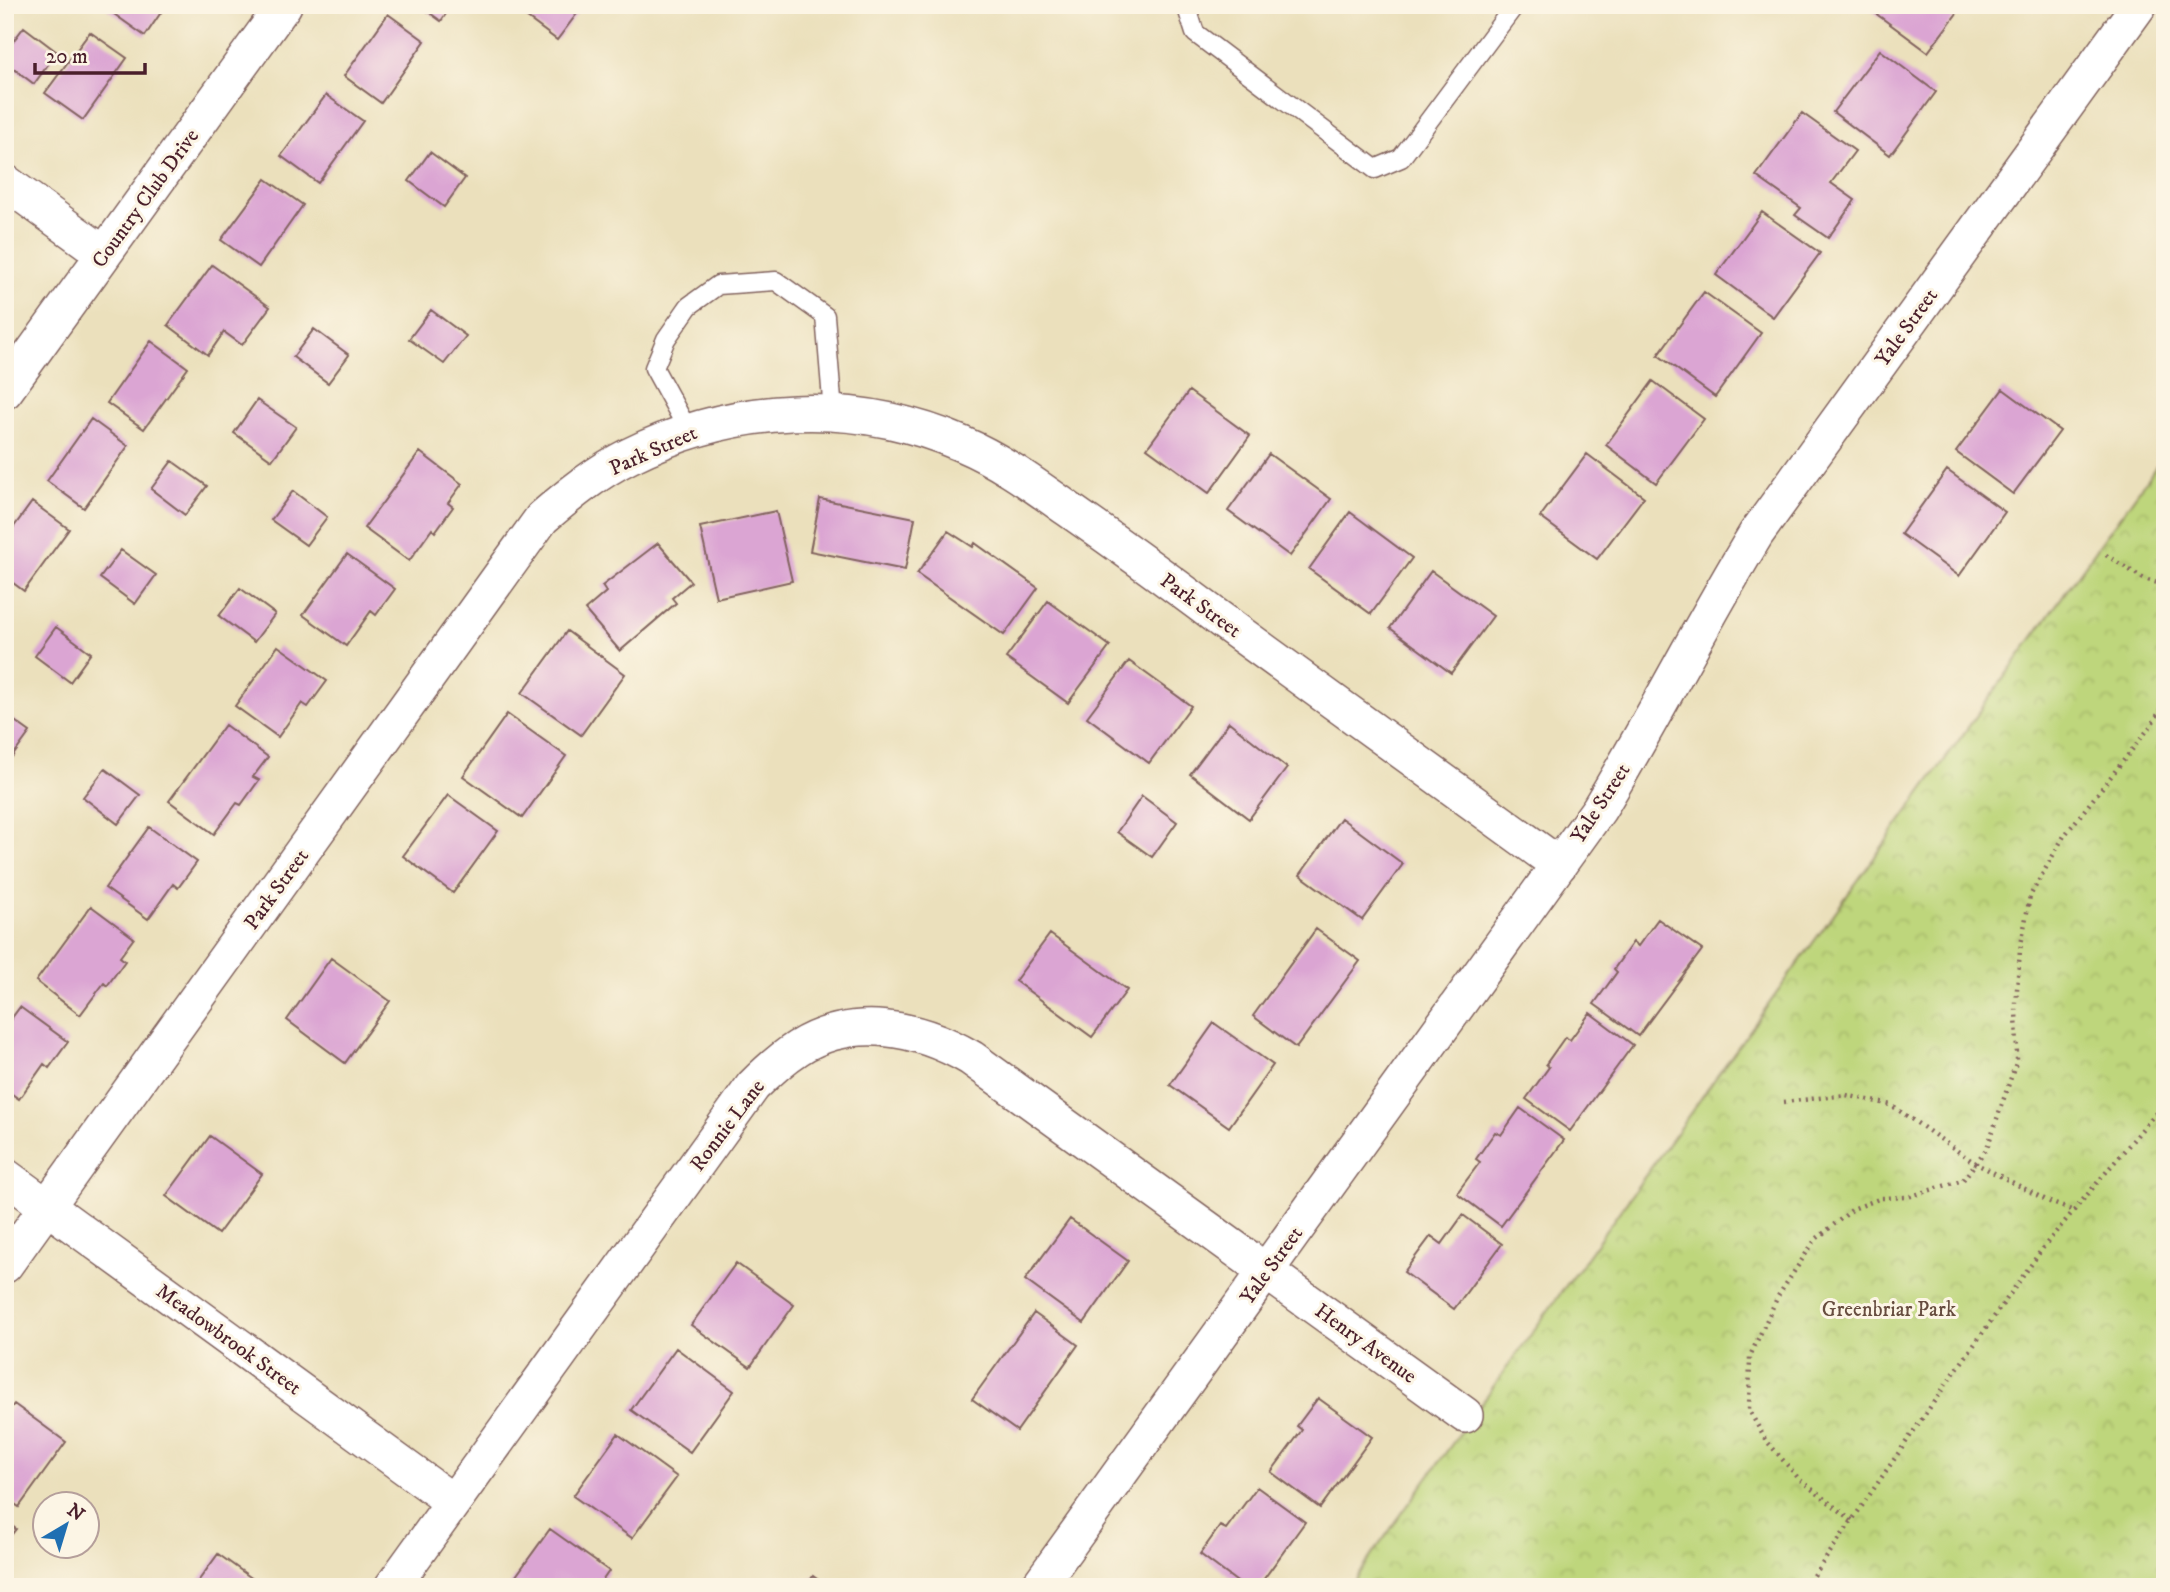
<svg xmlns="http://www.w3.org/2000/svg" width="2170" height="1592" font-family="'IM FELL DW Pica',serif">
<defs>
<pattern id="park-crowns" width="20" height="18" patternUnits="userSpaceOnUse" patternTransform="scale(1.75)"><rect width="20" height="18" fill="#bed67b"/><path d="M2 6a3 3 0 1 1 6 0M12 15a3 3 0 1 1 6 0" fill="none" stroke="#a5b76a"/></pattern>
</defs>
<rect width="100%" height="100%" fill="#fcf5e5"/>
<filter id="ink" filterUnits="userSpaceOnUse"><feTurbulence type="fractalNoise" baseFrequency=".0143" numOctaves="2"/><feDisplacementMap in="SourceGraphic" scale="14" xChannelSelector="R" yChannelSelector="G"/><feConvolveMatrix kernelMatrix="1 2 1 2 8 2 1 2 1" color-interpolation-filters="sRGB"/></filter>
<filter id="wash" filterUnits="userSpaceOnUse"><feTurbulence type="fractalNoise" baseFrequency=".00686" numOctaves="4" result="noise"/><feDisplacementMap in="SourceGraphic" scale="28" xChannelSelector="R" yChannelSelector="G"/><feGaussianBlur stdDeviation="1.57" result="paint"/><feColorMatrix in="noise" values="0 0 0 0 0 0 0 0 0 0 0 0 0 0 0 0 0 1.4 0 .05"/><feComposite in="paint" operator="in"/></filter>
<g filter="url(#wash)">
<rect width="100%" height="100%" fill="#ebe0bc"/>
<path fill="url(#park-crowns)" stroke="#847a53" stroke-width="2" d="M2165,454V1587H1349Z"/>
<g id="blocks">
<path fill="#dba5d3" d="M110,5H166L145,36L107,9Z
M419,5H452L441,21Z
M529,5H571L579,11L557,40L522,14Z
M1874,5H1963L1928,52L1871,10Z
M388,14L425,41L381,103L344,76Z
M24,27L57,52L34,84L5,62V52Z
M90,32L127,58L83,120L45,93Z
M1880,50L1936,92L1890,155L1833,112Z
M326,95L363,121L318,183L281,156Z
M1802,113L1855,151L1831,183L1855,200L1828,238L1795,215L1801,208L1756,176Z
M430,152L465,178L444,207L409,181Z
M266,179L303,205L259,267L221,240Z
M1762,212L1820,253L1773,317L1716,275Z
M212,265L270,307L242,345L224,332L208,355L168,325Z
M1704,292L1761,333L1715,397L1658,355Z
M431,310L466,336L444,364L409,339Z
M314,329L349,355L328,383L293,357Z
M151,341L188,368L144,429L107,403Z
M1653,381L1704,419L1656,483L1606,445Z
M2003,389L2060,431L2013,494L1956,452Z
M1189,391L1250,436L1209,493L1147,448Z
M257,400L296,427L272,460L234,433Z
M91,419L128,446L84,508L47,481Z
M420,452L462,484L448,503L453,507L435,532L432,529L409,561L364,528Z
M1269,454L1331,499L1290,556L1228,511Z
M1587,454L1644,497L1597,559L1540,517Z
M172,461L207,486L185,515L151,489Z
M1947,470L2005,512L1959,576L1901,534Z
M293,491L327,517L306,545L271,520Z
M820,499L915,518L905,570L810,551Z
M32,502L69,529L24,591L5,577V539Z
M776,511L792,581L716,598L700,527Z
M1350,512L1412,558L1371,614L1309,569Z
M948,531L973,547L975,543L1038,588L1004,635L917,574Z
M658,543L691,582L672,598L676,603L620,651L585,610L606,592L602,586Z
M121,550L156,575L135,604L100,578Z
M347,554L395,589L376,615L371,611L346,646L303,615Z
M1431,571L1493,616L1451,673L1390,628Z
M240,588L275,614L254,642L219,616Z
M1048,601L1110,646L1068,703L1006,658Z
M56,627L91,653L70,682L35,656Z
M567,631L625,674L581,735L522,693Z
M278,646L327,681L308,707L302,703L278,737L235,706Z
M1129,661L1191,706L1149,763L1087,717Z
M5,714L30,732L9,761L5,759Z
M507,714L566,756L522,818L463,776Z
M1229,722L1287,768L1249,819L1190,774Z
M225,725L268,757L253,777L259,780L241,805L237,803L214,834L169,801Z
M105,769L140,795L118,824L83,797Z
M448,795L498,831L453,893L403,856Z
M1142,796L1177,822L1152,857L1117,832Z
M1341,818L1403,864L1362,920L1300,875Z
M149,827L197,862L178,888L173,884L148,919L105,888Z
M91,906L134,938L120,957L125,961L107,986L104,983L80,1015L36,981Z
M1658,919L1702,950L1638,1036L1594,1004L1617,972L1614,969L1633,942L1638,946Z
M1316,929L1360,961L1296,1048L1253,1016Z
M1050,934L1127,990L1092,1037L1015,981Z
M331,958L390,1001L345,1063L287,1020Z
M20,1007L68,1042L49,1068L44,1064L19,1099L5,1089V1027Z
M1590,1013L1633,1045L1570,1131L1526,1099L1549,1067L1546,1064L1565,1037L1570,1040Z
M1214,1023L1273,1065L1229,1127L1170,1085Z
M1520,1108L1564,1140L1501,1226L1457,1193L1480,1162L1476,1159L1495,1132L1501,1135Z
M210,1136L262,1174L218,1234L166,1196Z
M1463,1215L1502,1244L1454,1309L1404,1272L1431,1236L1442,1244Z
M1070,1219L1128,1261L1084,1323L1025,1280Z
M736,1263L794,1305L750,1367L691,1325Z
M1034,1313L1078,1345L1017,1431L972,1399Z
M676,1348L734,1391L690,1452L631,1410Z
M1318,1398L1372,1437L1320,1508L1271,1472L1302,1430L1297,1426Z
M14,1404L66,1442L19,1507L5,1497V1415Z
M618,1434L677,1477L632,1538L573,1496Z
M1257,1487L1305,1522L1258,1587H1244L1200,1554L1220,1526L1226,1529Z
M5,1521L16,1529L5,1543Z
M550,1529L609,1571L598,1587H508Z
M218,1554L264,1587H194Z
M813,1576L828,1587H806Z"/>
</g>
</g>
<g filter="url(#ink)">
<use href="#blocks" fill-opacity="0" stroke="#82635e" stroke-width="2"/>
<g fill="none" stroke-linecap="round" stroke-linejoin="round">
<g stroke="#82635e" stroke-width="21">
<path id="service" d="M1186,5L1195,33L1375,169L1401,158L1515,5
M689,432L654,368L666,339L689,306L718,285L776,281L825,316L833,412"/>
</g>
<g stroke="#82635e" stroke-width="38">
<path id="minor" d="M5,182L104,254
M5,391L284,5
M5,1176L453,1502
M5,1265L542,518C569,495 597,472 629,456C734,404 854,397 962,444C1000,460 1034,485 1068,509C1118,544 1168,580 1217,617C1331,700 1445,783 1559,865
M392,1587L753,1086C767,1072 781,1059 798,1048C853,1014 918,1027 971,1058L1465,1415
M1038,1587L1599,809C1654,718 1701,624 1756,534L2139,5"/>
</g>
<path stroke="#82635e" stroke-width="4.5" stroke-dasharray="2 5" stroke-linecap="butt" d="M2106,555L2144,579L2165,585
M1784,1102L1846,1095L1891,1105L1975,1163L2052,1203L2074,1211
M1852,1520L1800,1480L1765,1439L1749,1410L1750,1356L1778,1296L1815,1240L1853,1209L1881,1198L1908,1197L1963,1180L1987,1148L2017,1060L2016,1003L2020,950L2030,896L2064,836L2150,727L2165,703
M1806,1587L1942,1390L2045,1245L2165,1102"/>
<use href="#service" stroke="#fff" stroke-width="18"/>
<use href="#minor" stroke="#fff" stroke-width="35"/>
</g>
</g>
<g text-anchor="middle" stroke-width="6" stroke-linejoin="round" paint-order="stroke">
<g font-size="21" fill="#4a1f2b" stroke="#fcf5e5">
<text transform="translate(145 198) rotate(-54)" y="7">Country Club Drive</text>
<text transform="translate(1906 327) rotate(-54)" y="7">Yale Street</text>
<text transform="translate(653 450) rotate(-24)" y="7">Park Street</text>
<text transform="translate(1201 605) rotate(36)" y="7">Park Street</text>
<text transform="translate(1600 803) rotate(-57)" y="7">Yale Street</text>
<text transform="translate(276 889) rotate(-54)" y="7">Park Street</text>
<text transform="translate(727 1125) rotate(-53)" y="7">Ronnie Lane</text>
<text transform="translate(1271 1265) rotate(-54)" y="7">Yale Street</text>
<text transform="translate(229 1339) rotate(36)" y="7">Meadowbrook Street</text>
<text transform="translate(1366 1343) rotate(36)" y="7">Henry Avenue</text>
</g>
<g font-size="21" fill="#674d3f" stroke="#fcf5e5">
<text x="1889" y="1316">Greenbriar Park</text>
</g>
</g>
<rect width="2170" height="1592" fill="none" stroke="#fcf5e5" stroke-width="28"/>
<g transform="translate(66 1525) rotate(38)"><circle r="33" fill="#fcf5e5" stroke="#b59f9b" stroke-width="2"/>
<path d="M0-5L12 26L0 18L-12 26Z" fill="#1f6fb2"/>
<text y="-10" font-size="19" font-weight="bold" text-anchor="middle" fill="#4a1f2b">N</text>
</g>
<path d="M35 63v10h110v-10" fill="none" stroke="#4a1f2b" stroke-width="3.5"/>
<text x="46" y="63" font-size="21" fill="#4a1f2b" stroke="#fcf5e5" stroke-width="5" paint-order="stroke">20 m</text>
</svg>
